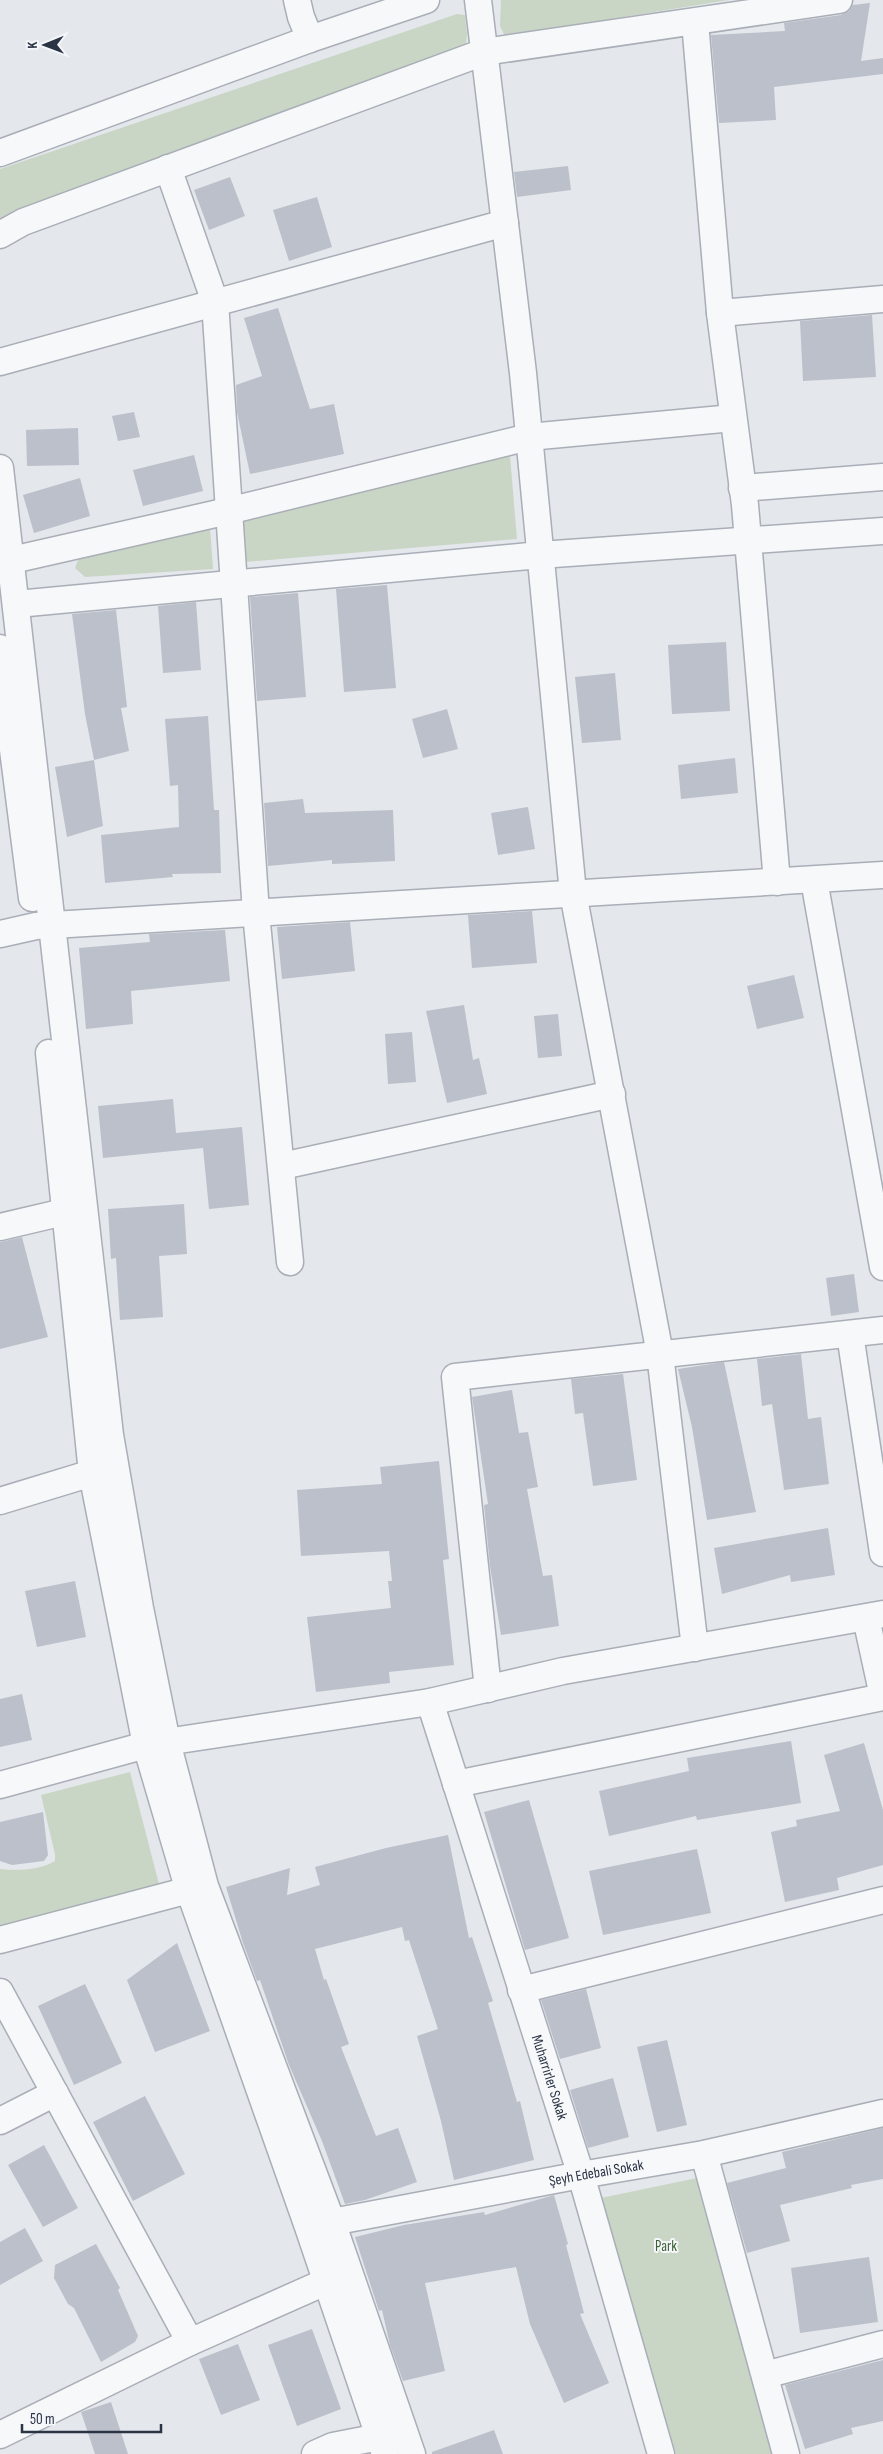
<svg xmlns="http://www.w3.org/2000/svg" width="883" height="2454" font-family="'Sofia Sans Condensed',sans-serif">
<rect width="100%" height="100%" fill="#e4e7ec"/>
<path fill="#c9d6c5" d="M501,0H729L505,36L500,26Z
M457,14L465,15L467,34L465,52L0,224V169Z
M510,456L517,539L244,562L242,518Z
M210,527L213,569L85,577L75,568L79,557Z
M130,1772L159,1884L0,1926V1869C17,1871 40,1870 55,1861V1854L41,1795Z
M697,2178L776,2454H676L601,2198Z"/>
<path fill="#bbc0ca" d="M870,3L861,61L883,58V74L774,87L776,120L719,123L711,35L785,31L784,23L841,15L849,11L853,5Z
M568,166L571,190L517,197L514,172Z
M230,177L245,216L209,230L194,190Z
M317,197L332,247L289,261L273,210Z
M278,308L310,409L334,404L344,454L250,474L237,412L236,385L262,376L244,318Z
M872,315L876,377L803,381L800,321Z
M134,412L140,437L118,441L112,416Z
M78,428L79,465L27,466L26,430Z
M194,455L203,491L143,506L133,470Z
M80,478L90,516L34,533L23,495Z
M387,585L396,688L344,692L336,589Z
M298,593L306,697L257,701L250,597Z
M196,602L201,670L163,673L158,606Z
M116,610L127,707L121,708L129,751L94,760L85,714L72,614Z
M726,642L730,711L672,714L668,645Z
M615,673L621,740L582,743L575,677Z
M447,709L458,749L423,758L412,719Z
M208,716L214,810H219L221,873L172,874L173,877L105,883L101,835L179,827L178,785L170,786L165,719Z
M735,758L738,793L681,799L678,765Z
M94,760L103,826L67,837L55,767Z
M303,799L305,813L393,810L395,861L332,864V860L268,866L264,803Z
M528,807L535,849L498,855L491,813Z
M532,911L537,963L472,968L468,915Z
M350,922L355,971L282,979L277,927Z
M225,930L230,981L131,991L133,1024L86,1029L79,948L150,942L149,934Z
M794,975L804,1018L757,1029L747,986Z
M464,1005L473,1060L479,1058L487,1094L447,1103L426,1011Z
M558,1014L562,1056L538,1058L534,1016Z
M412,1032L416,1082L388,1084L385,1034Z
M173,1099L176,1133L242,1127L249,1205L209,1209L203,1148L103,1158L98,1106Z
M184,1204L187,1254L159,1256L163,1317L120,1320L116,1258L111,1259L108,1209Z
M22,1237L48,1337L0,1349V1242Z
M854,1274L859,1312L831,1316L826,1278Z
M801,1354L808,1419L821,1417L829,1484L784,1490L772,1404L762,1406L757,1359Z
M724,1362L756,1512L707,1520L692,1427L678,1369Z
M623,1374L637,1480L593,1486L583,1413L575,1414L571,1379Z
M512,1390L519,1433L528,1432L538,1487L527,1489L543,1576L552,1575L559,1626L501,1635L490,1566L484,1505L488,1504L472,1397Z
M439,1461L449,1559L443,1560L454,1665L389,1672L390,1683L316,1692L307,1617L391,1608L388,1581H392L389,1551L301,1556L297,1490L382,1484L380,1467Z
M828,1528L835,1575L791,1582L790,1575L722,1594L714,1548Z
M75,1581L86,1637L37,1647L25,1591Z
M22,1694L32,1740L0,1747V1699Z
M791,1741L801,1803L697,1820L696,1816L609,1836L599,1791L689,1771L687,1758Z
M864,1743L883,1810V1865L837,1878L839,1890L785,1902L771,1832L797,1826L796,1820L840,1811L824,1755Z
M529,1800L569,1938L525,1950L484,1812Z
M43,1812L48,1855L44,1861L12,1865L0,1861V1822Z
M448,1835L469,1938L472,1937L493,2001L488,2003L517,2102L520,2101L534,2160L454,2180L441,2121L417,2036L438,2029L409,1940L405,1941L402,1927L315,1949L324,1980L326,1979L349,2044L341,2047L376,2136L398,2128L417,2182L365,2200L345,2204L322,2141L289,2065L260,1980L257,1981L243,1943L226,1887L290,1868L287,1895L320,1885L315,1867L386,1848Z
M697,1849L711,1913L603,1935L589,1871Z
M177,1943L210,2031L155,2052L127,1980Z
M85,1984L122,2063L74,2085L38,2006Z
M586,1989L601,2048L560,2059L541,2000Z
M667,2040L687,2125L657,2132L637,2047Z
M613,2078L629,2137L588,2148L570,2090Z
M145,2096L185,2174L133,2201L93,2122Z
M883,2128V2179L851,2185L852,2188L780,2205L790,2241L747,2253L727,2183L786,2168L782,2152Z
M44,2145L78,2208L43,2227L8,2165Z
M554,2195L568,2244L566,2245L584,2313L580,2314L609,2383L564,2403L530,2324L516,2267L425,2283L445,2371L403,2381L390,2345L382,2310L379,2311L355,2237L404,2225L484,2212L485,2215Z
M25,2228L43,2261L0,2285V2242Z
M96,2244L120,2288L118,2290L138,2336L135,2342L101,2362L74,2308L68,2304L54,2278L55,2265Z
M869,2257L878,2322L800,2333L791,2268Z
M312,2329L341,2409L297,2426L268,2345Z
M238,2344L260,2400L221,2415L199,2359Z
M883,2360V2421L851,2428L853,2434L805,2449L785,2385Z
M111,2402L128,2454H95L81,2412Z
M494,2430L503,2454H432V2452Z"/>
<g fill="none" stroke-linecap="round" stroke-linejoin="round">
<g stroke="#a9aeb7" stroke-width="29">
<g id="minor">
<path d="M297,0L301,17L310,39"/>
<path d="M478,0L523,373L573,893L660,1354L695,1648"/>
<path d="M695,22L720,313L745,505L777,882"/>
<path d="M0,153L310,39L426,0"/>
<path d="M168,168L215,302L256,913L290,1262"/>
<path d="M0,235L23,222L484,52L839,0"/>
<path d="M720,313L883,299"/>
<path d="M0,362L505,223"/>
<path d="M0,468L110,1435L140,1608L167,1742L205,1886L332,2222L412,2454"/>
<path d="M742,488L883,477"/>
<path d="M12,560L228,511L529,437L733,418"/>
<path d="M17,604L540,555L883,531"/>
<path d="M0,648L32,898"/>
<path d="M814,880L883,1267"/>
<path d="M0,934L36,926L883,875"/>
<path d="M49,1053L92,1473L146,1745L187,1884L308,2227L385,2454"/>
<path d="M282,1166L612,1094"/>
<path d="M0,1227L64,1212"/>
<path d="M850,1334L883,1553"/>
<path d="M0,1501L92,1473"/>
<path d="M866,1618L883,1696"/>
<path d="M488,1689L455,1377L883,1330"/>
<path id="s1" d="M430,1702L581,2175L661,2454"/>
<path d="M456,1784L883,1697"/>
<path d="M0,1785L146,1745L430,1702L563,1671L883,1614"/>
<path d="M0,1940L189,1890"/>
<path d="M521,1990L883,1900"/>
<path d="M0,1992L190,2342"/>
<path d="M0,2121L55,2093"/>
<path d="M704,2154L786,2454"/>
<path id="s2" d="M316,2225L581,2175L704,2154L883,2113"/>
<path d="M765,2375L883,2344"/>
<path d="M0,2435L190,2342L341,2275"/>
<path d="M315,2454L333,2446L379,2437"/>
</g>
</g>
<use href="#minor" stroke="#f7f8fa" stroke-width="26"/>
</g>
<g text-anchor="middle" stroke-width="4" stroke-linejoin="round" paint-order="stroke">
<g font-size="15" fill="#2b3445" stroke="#f4f6f9">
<text dy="5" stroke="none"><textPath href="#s1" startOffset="394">Muharrirler Sokak</textPath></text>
<text dy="5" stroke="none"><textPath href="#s2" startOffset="285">Şeyh Edebali Sokak</textPath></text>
</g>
<g font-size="15" fill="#3f6138" stroke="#f4f6f9">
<text x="666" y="2251">Park</text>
</g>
</g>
<g transform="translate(45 45) rotate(269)" stroke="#f4f6f9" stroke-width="4" paint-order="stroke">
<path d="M0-4L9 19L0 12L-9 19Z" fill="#2b3445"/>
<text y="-8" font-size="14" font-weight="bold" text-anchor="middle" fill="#2b3445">K</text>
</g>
<path d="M22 2424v8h139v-8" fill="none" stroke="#2b3445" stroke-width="2.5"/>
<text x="30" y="2424" font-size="15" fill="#2b3445" stroke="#f4f6f9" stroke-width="4" paint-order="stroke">50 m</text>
</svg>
